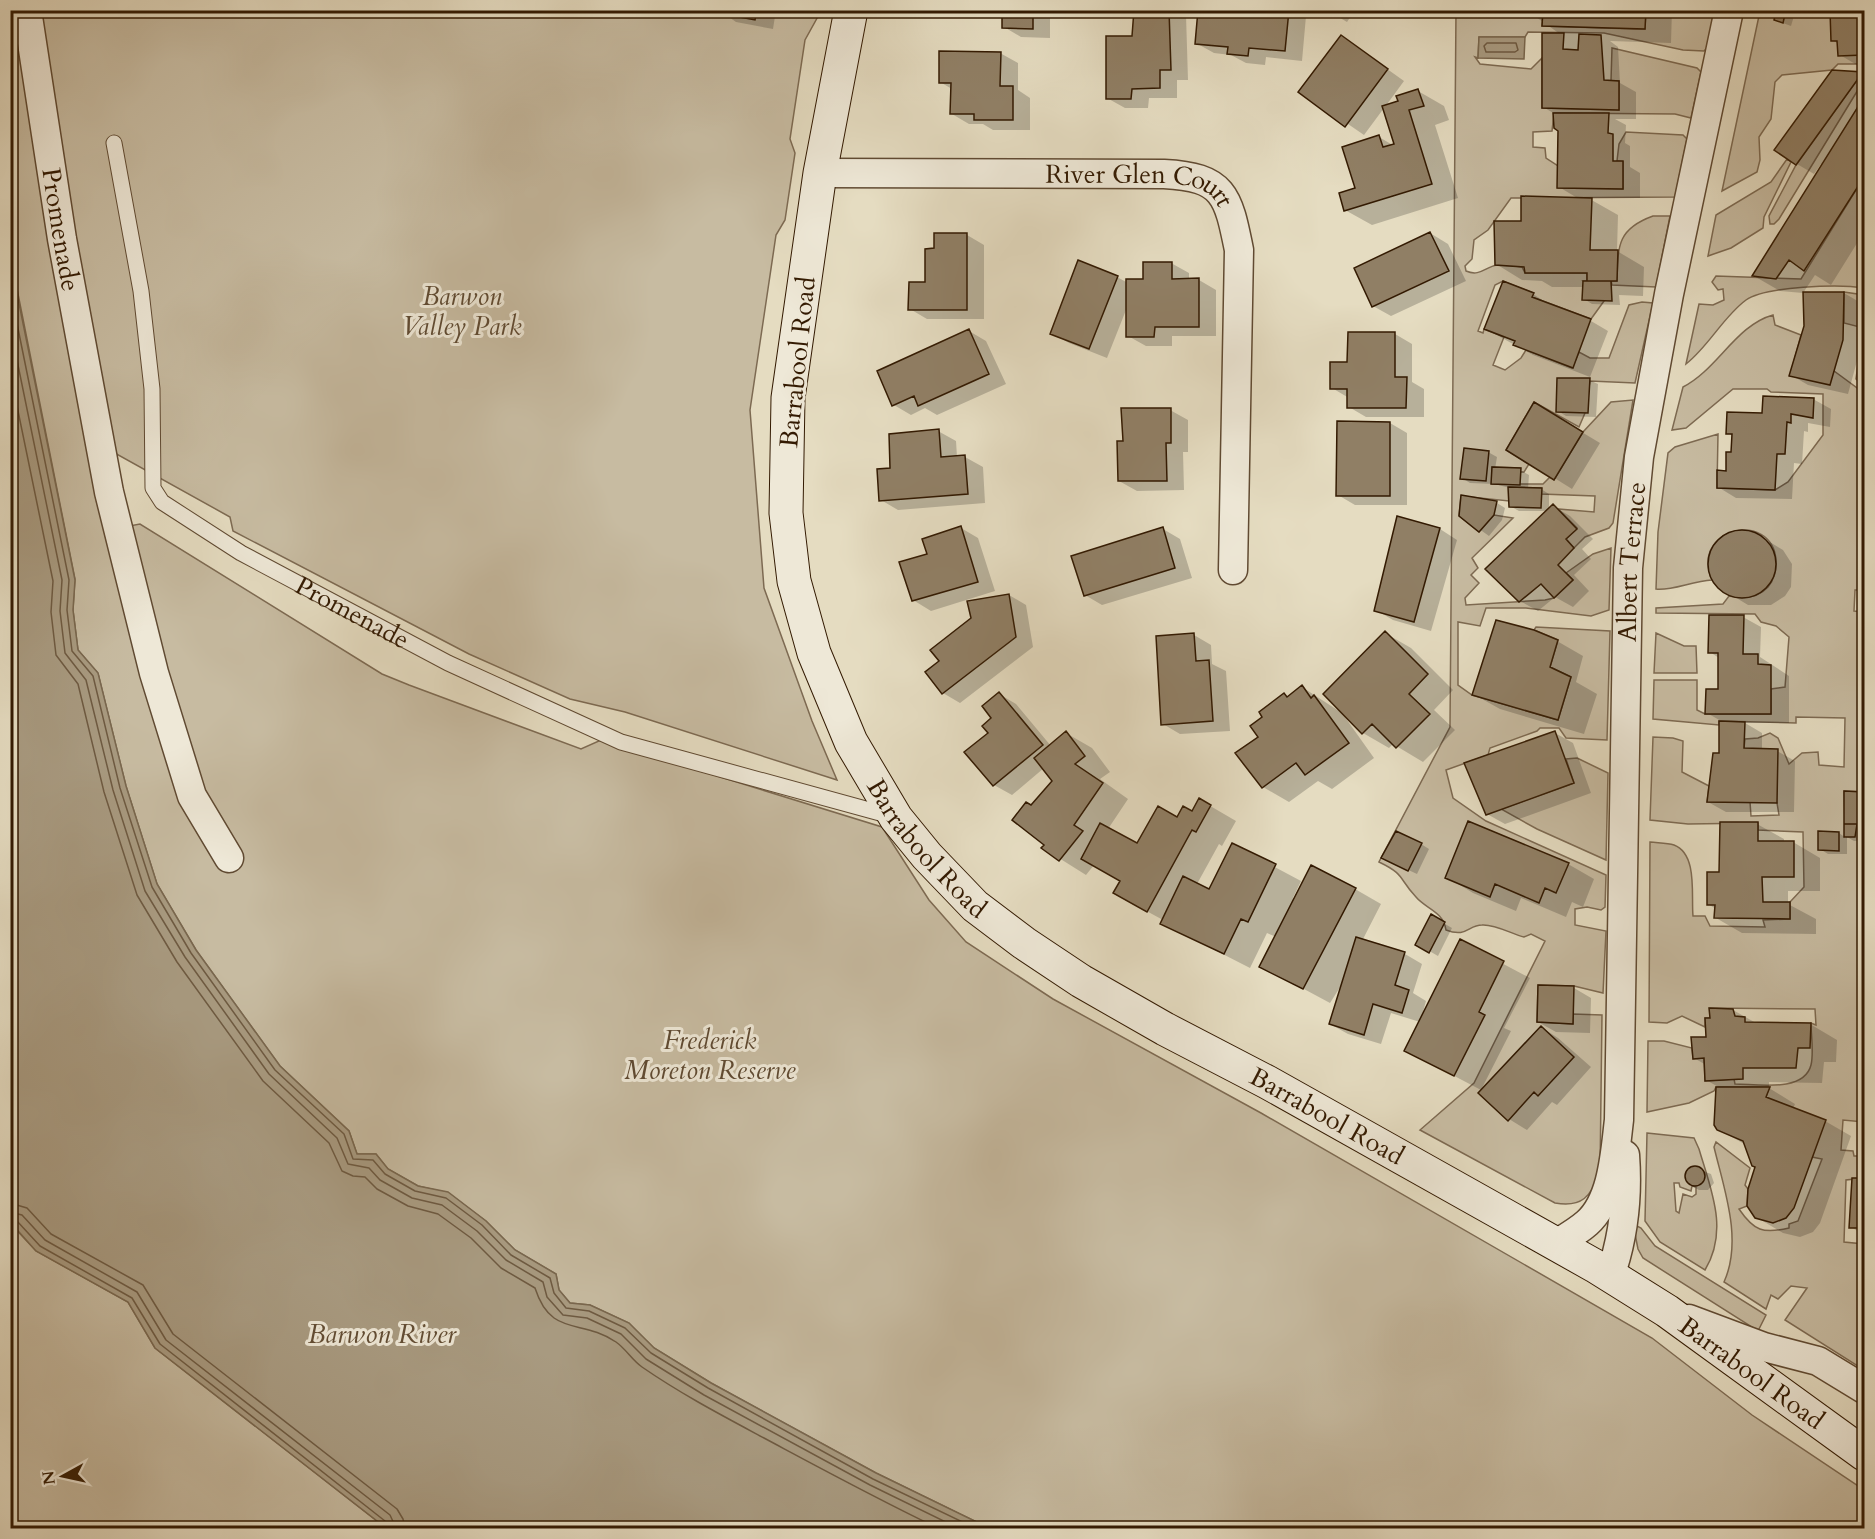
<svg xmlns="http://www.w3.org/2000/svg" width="1875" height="1539" font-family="Cardo,serif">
<rect width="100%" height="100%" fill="#e5dcc1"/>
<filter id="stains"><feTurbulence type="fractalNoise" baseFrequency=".00333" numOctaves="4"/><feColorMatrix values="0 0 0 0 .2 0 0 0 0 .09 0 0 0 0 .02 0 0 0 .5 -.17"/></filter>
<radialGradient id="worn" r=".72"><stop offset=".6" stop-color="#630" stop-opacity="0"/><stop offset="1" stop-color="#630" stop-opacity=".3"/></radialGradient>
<path fill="#c7bba1" stroke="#7d6a52" stroke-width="1.5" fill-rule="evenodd" d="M10,11H821L805,40L790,139L795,153L785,220L776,235L750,410L764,588L812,721L837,780L625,712L570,699L469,654L233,531L230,517L86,437L108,530L140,524L382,674L409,685L581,749L601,740L882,827L929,900L966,942L1053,999L1261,1113L1652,1338L1752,1415L1864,1490V1528H989L876,1473L711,1383L654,1348L629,1323L590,1305L570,1303L559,1290L556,1274L515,1250L486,1221L448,1193L418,1186L388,1169L376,1154H357L349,1131L280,1066L196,950L157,884L126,786L98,673L78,650L73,610L75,579L11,259Z
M1456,11H1543L1542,26L1635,29H1645L1646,11H1714L1708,47L1704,51L1683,50L1604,33L1528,32L1525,37H1479L1478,58L1475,57L1480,64L1531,69L1542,58V108L1619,110V81H1611L1612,48L1697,68L1701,72L1691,118L1675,114L1554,113L1552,131L1533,132V147L1545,148L1546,158L1558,166V188L1623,189V162L1617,161L1619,144L1626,132L1683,135L1687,139L1675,197L1511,198L1488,230L1474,240L1472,259L1465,266L1466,271C1480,277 1485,267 1497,265C1505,265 1514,266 1522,267L1525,273H1587V281H1583L1604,301L1591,319L1532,297L1533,293L1503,281L1495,285L1478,331L1483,333L1484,329L1504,337L1493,365L1505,370L1521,358L1526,350L1572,368L1579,352L1590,358H1609L1629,305L1642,302L1653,303L1635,383L1590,381L1585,413L1579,427L1534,402L1506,450L1529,464L1524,472H1520V468L1492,467V484H1543L1550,477L1554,480L1583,432L1611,402L1633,400L1613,523L1609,528L1585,537L1574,548L1566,539L1577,528L1558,509L1594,512L1595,496L1541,494V488L1509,487V501L1461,496L1459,516L1479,532L1494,515L1513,518L1472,558L1478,568L1471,575L1479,583L1465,598L1466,605L1545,600L1554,598L1573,580L1566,573L1593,554L1611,548L1609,610L1591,616L1526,608H1486L1480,626L1458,622V685L1472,695L1558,720L1571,677L1550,667L1558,640L1534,630L1536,627L1610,631L1607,740L1566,738L1559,728H1540L1537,731L1490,748L1488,755L1446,770L1453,798L1486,821L1606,875L1605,907L1601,910L1587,907L1575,909V925L1606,931L1603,993L1574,986L1538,985L1537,1022L1573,1024V1014L1602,1015L1600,1173C1591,1196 1582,1208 1555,1203L1420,1130L1474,1083L1545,941L1531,934L1524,937C1512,934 1495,924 1482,925C1468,925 1467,938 1446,930C1443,911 1426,909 1416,897C1398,878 1406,875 1379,862L1450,727Z
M1760,11H1864V64H1838L1832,70L1782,75L1775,82L1771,119L1759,137L1760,160L1757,172L1722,191Z
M1863,72L1864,80L1779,219L1774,224H1770L1769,216L1796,165Z
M1787,159L1791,162L1764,217L1763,228L1731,248L1708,256L1716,215L1771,182Z
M1864,177V288C1840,284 1765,286 1746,300C1723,317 1709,346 1686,364L1699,304L1713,305L1724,300L1723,289L1718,290L1712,282L1716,276L1801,279Z
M1653,216H1670L1656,287L1612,285L1611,281H1617C1618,246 1617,229 1653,216Z
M1844,292L1864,295V590H1855L1854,611L1864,612V792L1844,791L1845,824H1864V991L1861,992V1001L1864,1004V1122L1843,1120L1841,1150L1853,1151L1854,1156H1864V1178L1846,1180L1844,1242L1864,1244V1370L1785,1320L1807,1288L1791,1286L1778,1299L1771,1295L1766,1309L1724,1282C1743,1240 1724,1189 1714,1147L1716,1142L1750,1168L1745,1185L1748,1189L1747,1206L1739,1209C1754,1231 1763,1234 1789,1228V1224L1798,1221L1822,1159L1812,1157L1766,1097L1769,1087H1716L1714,1091L1689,1103L1647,1112L1648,1041H1664L1692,1048L1693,1059L1704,1058L1705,1081L1734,1079L1735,1084C1756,1084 1804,1093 1811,1065C1814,1053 1811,1035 1811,1023L1816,1025L1815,1009L1710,1008V1018H1705V1027L1682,1016L1667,1023L1649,1022L1650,842C1658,843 1667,843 1674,845C1698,854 1691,896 1693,916H1705L1710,926L1765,927L1763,920L1790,919V902L1804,887L1803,832L1758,830V823L1688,824L1650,820L1653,737L1673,738L1683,741L1682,772L1709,786L1707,802H1750L1751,816L1779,815L1777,803L1744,748L1745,739L1758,738L1770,733L1778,738L1789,764L1802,753L1818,752L1819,765L1844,767L1845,718L1796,717V723L1719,721V725L1653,719L1654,680H1697V710L1705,714H1771V689L1785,687L1789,637L1776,626L1761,622L1755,614L1656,613V608L1723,604L1729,596C1743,599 1758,598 1768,587C1774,580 1777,569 1776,560C1772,509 1689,528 1712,580C1692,581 1672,591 1656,589L1658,532L1668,453L1675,447L1718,434L1717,488L1775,490L1788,482L1823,435V394L1771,392L1767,389H1733L1686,428L1672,430L1683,387C1717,370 1736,325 1773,315L1775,325L1801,335L1790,376L1834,371L1860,390L1862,384L1856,379L1862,335L1860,327L1844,323Z
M1656,633L1684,646H1696L1697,673H1654Z
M1577,758L1608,773L1606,860L1537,829L1501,809L1574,783L1566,759Z
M1647,1133L1694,1138L1699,1149C1711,1190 1729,1230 1705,1270L1660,1242L1645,1221ZM1674,1183H1679L1680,1187L1691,1191L1692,1186L1696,1187V1194L1692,1197L1683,1194L1679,1213L1676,1211Z
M10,1223L36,1251L128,1302L155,1348L386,1528H11Z
M1633,1224L1641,1228L1655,1246L1766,1315L1758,1331L1643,1258L1638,1249Z"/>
<path fill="#a89a80" stroke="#79674e" stroke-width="1.5" d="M1479,37H1525L1524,59L1478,58Z
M10,259L75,580L73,610L78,650L98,673L126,786L157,884L196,950L280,1066L349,1131L357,1154H376L388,1169L418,1186L448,1192L486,1221L515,1250L556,1274L559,1290L570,1303L590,1305L629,1323L654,1348L711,1383L876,1473L989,1528H386L155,1348L128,1302L36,1251L11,1223Z"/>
<path fill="#0003" d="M719,10H776L773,29L736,22Z
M1004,10H1076V14L1050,13V38L1021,37L1004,27Z
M1135,10H1178L1186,15L1188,80H1177V98H1149L1148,108H1125L1107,98L1133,37Z
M1199,10H1297L1306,16L1302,61L1266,57L1265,65L1246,63L1231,55L1214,53L1196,43Z
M1327,10H1355L1347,22Z
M1526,10H1672L1671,43L1610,41L1618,47L1620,83L1636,92V119H1615L1626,125L1625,143L1630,146V167L1640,173V198H1588L1618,215L1617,251L1644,267L1643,296L1619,295L1620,305L1592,304L1584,299V287H1552L1542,281L1522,280L1496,264L1522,223L1579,199L1559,187V130L1555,114L1543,107L1560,34Z
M1836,10H1864V65H1857L1840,55L1839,44L1832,40Z
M1785,11L1794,16L1791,26L1775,20Z
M1341,36L1404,81L1385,107L1400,102L1418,91L1444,106L1449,120L1435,125L1458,198L1372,225L1345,210L1379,137L1396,147L1384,108L1364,135L1300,91Z
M1000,53L1018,63V90L1030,98V130H993L983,124H969L952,114V89L940,82Z
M1833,71L1864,75V232L1831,285L1815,275L1803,293L1780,291L1754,276L1823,165L1821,164L1814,174L1797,164Z
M1430,233L1448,244L1466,281L1391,316L1373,306Z
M967,235L984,245V319H927L910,309L926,284L936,250Z
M1171,263L1189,273V280H1199L1216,290V336H1172V346H1146L1128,336V305L1107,358L1069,343L1052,333L1117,277L1128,283L1145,280Z
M1844,293L1861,303L1860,350L1848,394L1808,385L1791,375Z
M1533,294L1550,305L1591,321L1608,331L1590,377L1533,355L1486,329Z
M969,331L986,341L1006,384L937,415L925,408L911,415L894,405Z
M1395,334L1412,344V382L1424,389V417H1366L1349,407V398L1332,388L1349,363Z
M1589,380L1598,384L1596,417L1566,416L1558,411Z
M1813,399L1831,409L1830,427L1808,423V432L1804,431L1802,464L1794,463L1792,499L1736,498L1718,487L1727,472L1732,454L1733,436L1728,433L1764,415Z
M1535,404L1600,443L1572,489L1508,449Z
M1170,410L1188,420V452H1183L1184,490L1137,491L1119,481L1124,442Z
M1390,423L1407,433V505H1355L1338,495Z
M938,431L956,441L957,457H965L983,467L985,503L898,510L881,500L891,469Z
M1488,452L1497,457L1495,469L1520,470L1529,475L1528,489H1541L1549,494V510L1553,506L1570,516L1593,539L1582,549L1591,559L1574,575L1589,591L1573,607L1555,597L1538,611L1520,601L1547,511H1519L1510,506V488L1494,484L1470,483L1462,478Z
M1462,497L1497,503L1505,508L1502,520L1489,536L1461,516Z
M1398,518L1440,529L1457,540L1431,631L1393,620L1376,610Z
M961,528L978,538L995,591L931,611L913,600L928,555Z
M1163,529L1180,539L1192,578L1102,605L1085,595Z
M1732,533H1755L1783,550L1792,564L1791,587L1785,596L1771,605H1748L1720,588L1711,574L1712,551L1718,542Z
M1009,595L1026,605L1033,647L960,703L943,693L941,661Z
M1743,617L1761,627L1760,657L1789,676V723H1745L1762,733V750L1777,751L1795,761L1794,812H1726L1708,802L1720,754L1721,721L1707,713L1719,691V658L1710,652Z
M1385,633L1411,648L1453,690L1434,710L1455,730L1423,762L1393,744L1389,748L1363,733Z
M1194,635L1211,645L1212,664L1226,671L1230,731L1180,734L1163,724Z
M1557,641L1583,656L1576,682L1597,694L1584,734L1500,709L1473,694Z
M1302,687L1342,713L1374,758L1332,789L1318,781L1289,802L1263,787L1260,737L1264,717L1284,695L1289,697Z
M999,694L1016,704L1051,746L1066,733L1092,748L1110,772L1100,779L1128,799L1108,829L1137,845L1178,819L1193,813L1200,800L1236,821L1222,846L1219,844L1197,884L1210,891L1233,845L1301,881L1293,898L1296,899L1355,889L1381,904L1362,941L1405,954L1422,964L1413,993L1426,1001L1423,1012L1460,941L1530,978L1504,1028L1511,1031L1481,1090L1405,1050L1420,1022L1391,1013L1381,1044L1348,1034L1330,1024L1344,981L1330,1003L1261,966L1276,937L1267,933L1250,968L1162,923L1163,920L1141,908L1121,881L1094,865L1086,875L1043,848L1047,845L1031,806L1054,781L1044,768L1012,795L994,785L966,752L990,733Z
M1555,733L1573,743L1591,793L1505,824L1487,814Z
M1846,792L1864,793L1863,841H1854L1847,837V854H1828L1820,849L1839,833L1846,838Z
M1757,824L1784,839V842H1793L1820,858V891H1788V904L1816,919V934L1742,933L1716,918V909L1708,904L1721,873Z
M1421,844L1429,849L1417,874L1391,862Z
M1568,864L1594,879L1583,907L1572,902L1566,917L1521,898L1516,911L1473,893L1447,877Z
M1431,916L1452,928L1438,956L1417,944Z
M1574,988L1591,998L1590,1033L1556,1032L1538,1022Z
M1733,1010L1756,1023L1810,1024L1837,1040L1836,1062H1824L1822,1083L1769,1082V1088L1795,1104L1793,1109L1825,1121L1851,1136L1820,1223L1813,1232L1800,1237L1783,1233L1756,1217L1757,1167L1746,1145L1718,1129L1722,1089L1706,1080V1065L1694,1058Z
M1541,1027L1558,1038L1591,1067L1557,1105L1552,1102L1527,1130L1509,1119Z
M1692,1167L1711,1174L1714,1183L1708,1190H1699L1690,1185L1686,1176Z
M1853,1179L1864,1180V1235L1851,1227Z"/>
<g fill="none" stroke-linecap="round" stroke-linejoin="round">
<path stroke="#6e5a41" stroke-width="1.5" d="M1487,43H1516L1518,50L1515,52H1486L1484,46Z
M10,289L69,580L67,610L72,651L93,676L120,788L152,887L191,953L275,1070L344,1134L353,1159L373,1160L385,1174L415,1191L446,1198L482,1225L511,1255L550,1278L554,1293L566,1308L589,1311L625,1328L651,1353L708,1388L873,1479L975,1528
M10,326L62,580L60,611L65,653L86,680L113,790L145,891L185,957L269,1074L337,1138L348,1164L369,1168L380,1180L412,1198L442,1205L477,1231L506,1260L543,1282L547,1297L563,1315L587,1318L621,1334L646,1359L704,1395L870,1485L958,1528
M10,372L53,581L51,612L56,655L78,684L104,792L137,895L177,962L263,1081L329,1143L342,1171L353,1176L365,1177L377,1189L408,1206L438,1214L471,1238L501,1268L535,1288C551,1338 581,1318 616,1342C626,1349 632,1360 642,1367C681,1394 723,1416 764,1438C822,1469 879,1500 938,1528
M10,1203L27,1208L51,1234L143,1285L173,1334L397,1509L403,1519L405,1528
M10,1212L22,1215L45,1240L137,1292L166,1340L390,1515L396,1528
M10,1219L17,1221L40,1246L132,1298L160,1344L385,1521L388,1528"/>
</g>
<path fill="#907f65" stroke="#331a02" stroke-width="1.5" d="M717,10H757L755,20L717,13Z
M1002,10H1033V29L1002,28Z
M1134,10H1169L1171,70H1160V88L1132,89L1131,99H1106V36H1132Z
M1198,10H1289L1285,51L1249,48L1248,56L1227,54L1228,47L1195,44Z
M1543,10H1646L1645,29L1542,26Z
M1776,10H1786L1783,23L1774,20Z
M1864,10V55L1838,56L1837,41H1831L1830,11Z
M1542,33H1564L1563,49L1578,50L1579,34L1601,35L1604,80L1619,81V110L1542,108Z
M1341,35L1388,69L1345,127L1298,92Z
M939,51L1001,52L1000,86H1013V120H974V114H950L951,83H939Z
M1832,70L1863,72L1796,165L1774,150Z
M1418,89L1424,106L1409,110L1432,184L1344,211L1339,193L1355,188L1342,147L1379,135L1383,147L1394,144L1382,106L1398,101L1396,96Z
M1864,97V177L1804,271L1789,260L1776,279L1752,276Z
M1553,113H1609L1608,133L1613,134V161H1623V189L1557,188L1558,131L1554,128Z
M1521,196L1592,198L1590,250H1618L1617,281H1587V273H1525L1524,267L1495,265L1494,221H1521Z
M1430,232L1449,271L1372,307L1354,268Z
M934,233H967V310H908L909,282H925V249L934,248Z
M1078,260L1118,276L1089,349L1050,334Z
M1143,262H1172V279L1199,278V327H1155L1154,337H1126V279H1143Z
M1503,281L1534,293L1532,297L1591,319L1573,368L1513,345L1515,341L1484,329Z
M1583,281H1611L1612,301L1582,300Z
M1803,292H1844L1843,340L1830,385L1789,376L1804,326Z
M969,329L989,374L918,406L914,396L892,406L877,371Z
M1348,332H1395V377H1407L1406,408H1347V389H1330V362H1347Z
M1557,378H1590L1588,413L1556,412Z
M1763,396L1814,398L1813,418L1791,414V423L1787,422L1785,454H1777L1775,490L1717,488V470L1726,471V452H1731L1732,434H1726L1727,412L1762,413Z
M1534,402L1583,432L1554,480L1506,450Z
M1121,408H1171V443H1166L1167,481H1118L1117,441H1123Z
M1337,421L1390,422V496H1336Z
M939,429L941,457L965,455L968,494L879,501L877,469L890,468L889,434Z
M1464,448L1489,451L1486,481L1460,479Z
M1492,467L1521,468L1520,485L1491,484Z
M1508,487L1542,488L1541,508L1509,507Z
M1461,495L1497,501L1494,515L1479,532L1459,516Z
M1553,504L1577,529L1566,539L1574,548L1558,565L1573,580L1554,598L1541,584L1519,602L1485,569Z
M1397,516L1440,528L1414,622L1374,611Z
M961,526L978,582L912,601L899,562L927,554L922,539Z
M1163,527L1175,568L1084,596L1071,556Z
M1708 564a34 34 0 1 1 68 0a34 34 0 1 1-68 0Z
M1009,594L1016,637L942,694L925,672L939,661L930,650L971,618L967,601Z
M1709,615H1744L1743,654H1758V664L1771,665V714H1705L1706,689H1718V653H1708Z
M1496,620L1534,630L1558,640L1550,667L1571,677L1558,720L1472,695Z
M1385,631L1428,674L1409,694L1430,714L1396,748L1372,724L1362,734L1323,694Z
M1194,633L1196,661L1209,660L1213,721L1161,725L1156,636Z
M1302,685L1311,698L1314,695L1349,743L1305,775L1296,763L1262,788L1235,753L1258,737L1250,726L1262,717L1259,712L1284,693L1287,697Z
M999,692L1043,745L993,786L964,752L988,733L982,726L991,718L982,706Z
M1719,721L1745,722L1744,748L1778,749L1777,803L1707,802L1713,753H1719Z
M1066,731L1085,756L1075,764L1103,783L1074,825L1083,831L1059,861L1041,848L1044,845L1012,820L1026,802L1031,805L1052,781L1034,758Z
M1555,731L1574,783L1486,815L1464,763Z
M1844,791L1864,792V824H1844Z
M1199,798L1211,805L1196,832L1192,830L1147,912L1113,893L1120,881L1081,859L1100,823L1137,843L1158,806L1177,817L1183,806L1192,811Z
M1468,821L1569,863L1556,893L1545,888L1539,903L1495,884L1490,897L1445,878Z
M1720,822H1758V841H1794V877H1762L1763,902H1790V919L1714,918L1715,905H1707V872H1719Z
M1844,824H1857L1855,837H1844Z
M1396,831L1422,843L1408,871L1381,858Z
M1818,831L1839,832V851L1818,850Z
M1232,843L1276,864L1248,922L1241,919L1224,954L1160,924L1183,876L1209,889Z
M1311,865L1356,888L1303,989L1259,967Z
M1431,914L1445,922L1429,953L1415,945Z
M1356,937L1405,952L1395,985L1409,990L1402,1013L1373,1004L1364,1035L1329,1024Z
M1460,939L1504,961L1479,1012L1485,1015L1454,1076L1404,1051Z
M1538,985L1574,986L1573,1024L1537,1022Z
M1709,1008L1733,1009L1735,1016L1745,1017V1022L1811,1023L1810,1048H1798L1796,1068H1743V1079L1705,1081L1704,1058L1693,1059L1691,1037H1706L1705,1018H1710Z
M1541,1026L1574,1057L1538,1096L1534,1092L1508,1121L1478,1093Z
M1716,1087H1770L1766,1097L1826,1120L1794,1208L1786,1218L1773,1223L1755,1218L1747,1206L1748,1189L1755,1167L1752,1166L1743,1141L1717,1130L1714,1125Z
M1685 1176a10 10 0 1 1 20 0a10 10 0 1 1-20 0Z
M1852,1178H1864V1228H1849Z"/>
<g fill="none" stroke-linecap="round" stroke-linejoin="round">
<g stroke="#604a32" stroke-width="17">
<g id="lane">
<path id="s1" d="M114,143L141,291L152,389L153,488L162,502L241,553L448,663L621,742L891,816"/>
</g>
</g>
<g stroke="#604a32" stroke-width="31">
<g id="street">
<path id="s2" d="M27,10L62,239L109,492L154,673L192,796L229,858"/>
<path id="s3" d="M820,173L1164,174C1224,177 1228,195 1239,250L1233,570"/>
<path id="s4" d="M1556,1244C1566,1238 1578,1231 1587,1223C1613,1200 1615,1152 1619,1120L1628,568L1639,457L1669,294L1729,10"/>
<path d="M1610,1276C1624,1236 1628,1196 1625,1155"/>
<path d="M1689,1319L1764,1347L1818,1361L1864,1389"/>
</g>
</g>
<g stroke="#331a02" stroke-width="35">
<g id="secondary">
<path id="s5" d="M851,10L820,173L788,398L786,513L794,581L814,653L851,742L896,818L927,856L975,906L1024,943L1081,981L1165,1029L1267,1082L1595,1266L1667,1311L1864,1454"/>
</g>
</g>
<use href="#lane" stroke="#eee8d7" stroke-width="15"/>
<use href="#street" stroke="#eee8d7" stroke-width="28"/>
<use href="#secondary" stroke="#eee8d7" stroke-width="33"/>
</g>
<g text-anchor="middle" stroke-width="6" stroke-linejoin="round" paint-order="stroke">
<g font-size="26" fill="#331a02" stroke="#eee8d7">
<text dy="9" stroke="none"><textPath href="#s3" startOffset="322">River Glen Court</textPath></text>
<text dy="9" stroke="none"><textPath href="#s2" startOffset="222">Promenade</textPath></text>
<text transform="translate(797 362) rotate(-84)" y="9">Barrabool Road</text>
<text dy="9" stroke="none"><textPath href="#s4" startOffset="706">Albert Terrace</textPath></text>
<text dy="9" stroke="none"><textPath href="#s1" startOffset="585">Promenade</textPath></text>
<text dy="9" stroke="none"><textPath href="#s5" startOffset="879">Barrabool Road</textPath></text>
<text dy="9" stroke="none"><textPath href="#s5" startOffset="1365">Barrabool Road</textPath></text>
<text dy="9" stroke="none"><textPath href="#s5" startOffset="1862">Barrabool Road</textPath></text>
</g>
<g font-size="26" font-style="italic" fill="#5f4a32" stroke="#eee8d7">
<text x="462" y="305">Barwon<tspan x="462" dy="30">Valley Park</tspan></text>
<text x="710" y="1049">Frederick<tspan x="710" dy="30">Moreton Reserve</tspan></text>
</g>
<g font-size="27" font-style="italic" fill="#624d34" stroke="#eee8d7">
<text x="382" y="1343">Barwon River</text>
</g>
</g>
<rect width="1875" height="1539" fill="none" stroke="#e5dcc1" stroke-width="36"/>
<rect x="12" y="12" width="1851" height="1515" fill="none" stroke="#331a02" stroke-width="3"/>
<rect x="18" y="18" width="1839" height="1503" fill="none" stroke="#331a02" stroke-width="1.5"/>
<g transform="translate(63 1476) rotate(262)" stroke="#eee8d7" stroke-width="4.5" paint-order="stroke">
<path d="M0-4.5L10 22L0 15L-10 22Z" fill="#331a02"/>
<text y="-9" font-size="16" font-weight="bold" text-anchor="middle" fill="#331a02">N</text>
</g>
<rect width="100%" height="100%" filter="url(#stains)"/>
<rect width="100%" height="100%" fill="url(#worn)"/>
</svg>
